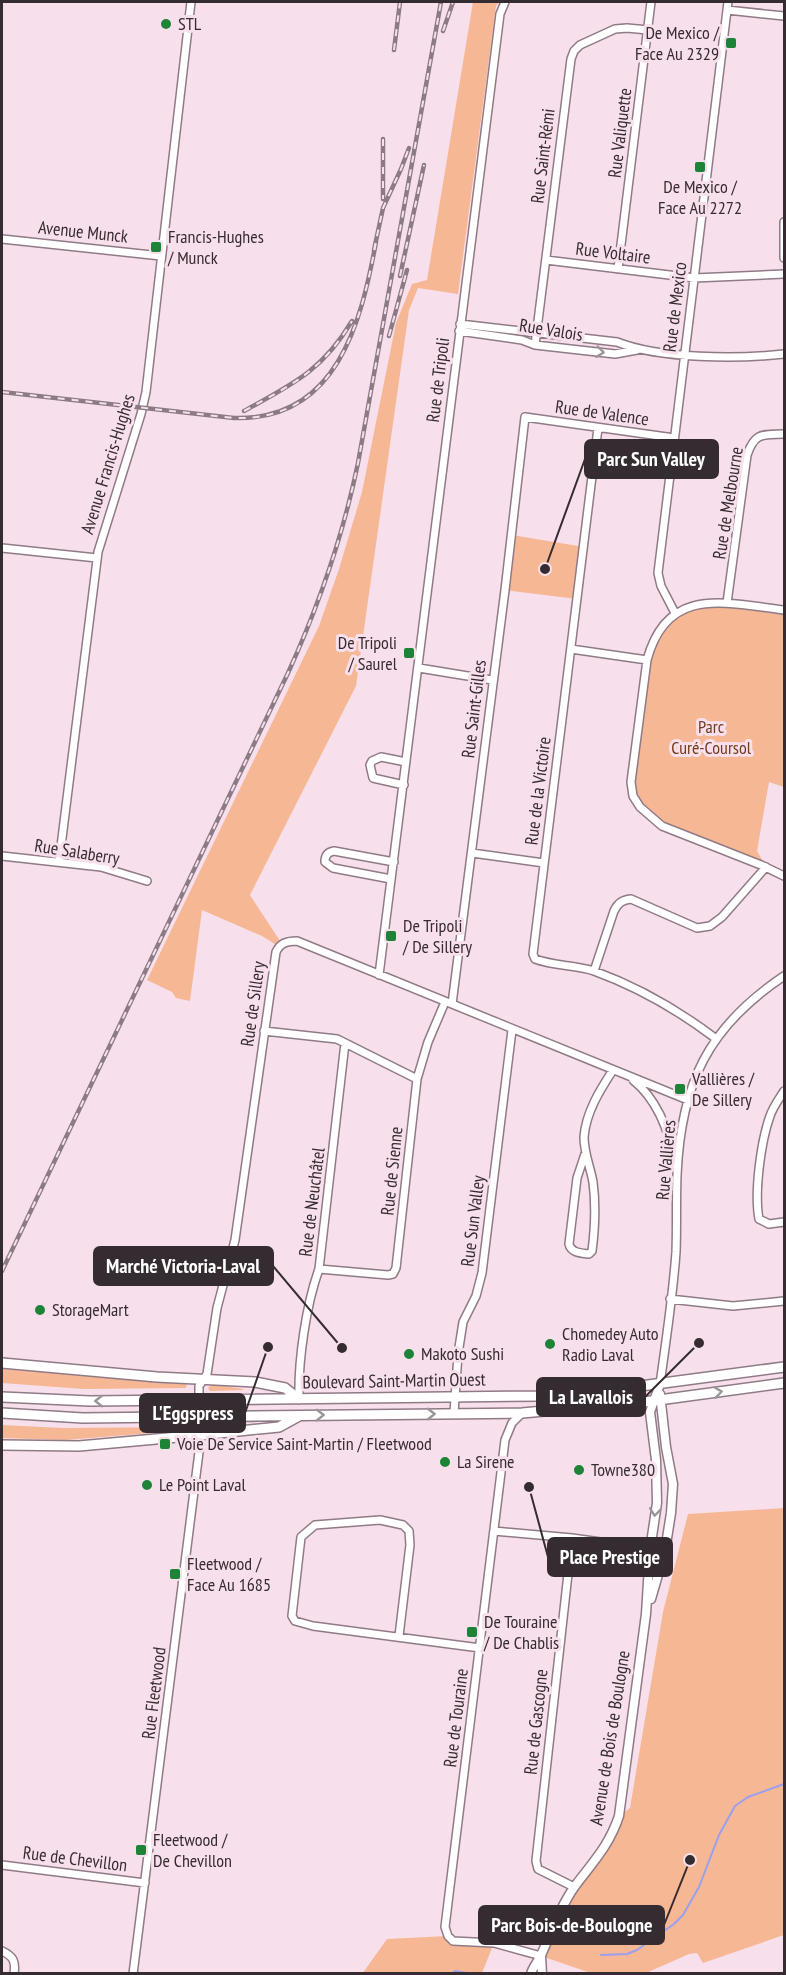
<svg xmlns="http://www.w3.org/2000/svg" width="786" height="1975" font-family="'PT Sans Narrow',sans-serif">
<rect width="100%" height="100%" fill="#f8dfec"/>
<path fill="#f6b794" d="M473,2H499L496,6L458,294L418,288L409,310L356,686L250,895L282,944L278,946L262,936L202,910L190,1001L176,998L172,992L147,980L319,626L339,569L362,492L396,323L412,284L427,280Z
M512,535L584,547L577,599L505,590Z
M695,604L784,610V787L769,782L757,851L766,867L662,826L640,807L631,782L647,660L663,624Z
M2,1369L187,1383L186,1388L84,1389L2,1383Z
M212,1384L243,1389V1390L210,1391L208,1388Z
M2,1425L63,1428L189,1427V1430L65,1440L2,1438Z
M784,1508V1935L703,1963L697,1953L689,1954L646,1973H591L541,1956L559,1914L589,1869L619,1816L630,1808L663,1612L688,1514Z
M448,1936L453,1941L494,1943L482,1973L362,1974L387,1939Z"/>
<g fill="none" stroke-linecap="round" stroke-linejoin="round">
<path stroke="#9a9ff0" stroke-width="2" d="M601,1955L627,1954L637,1950L674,1924L683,1915L699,1887L719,1835L735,1806L748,1797L784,1784
M451,1974L455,1971L472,1974"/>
<g stroke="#907a86" stroke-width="10">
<path id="minor" d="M727,10L784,16
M784,222V258
M2,239L161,256
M546,260L694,278L784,274
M618,269L651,2
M460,324L617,342C660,359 738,359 784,354
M459,331L522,340L535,345L615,354L637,350
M535,345L571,59L574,51L580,45L615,29L627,28L648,30
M598,428L533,954L535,959C554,966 575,965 594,971C638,987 678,1010 715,1038
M2,548L97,558
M727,603L747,455C755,432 762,435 784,434
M784,610C725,603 667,585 647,660L631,782L633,796L640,807L662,826L761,865L784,876
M675,613L661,586L658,573L728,2
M571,649L647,660
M419,668L492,680
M404,785L373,778L370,765L372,761L381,757L406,762
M472,853L544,863
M2,856L101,867L147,881
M59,862L98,552L141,414L146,392L191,2
M391,879L333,868L325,862C325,855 328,852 334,851L394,862
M594,971L614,911C618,903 622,900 631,899L697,928L710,926L722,917L766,867
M379,975L500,14L505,2
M452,1004L505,590L525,417L674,438
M264,1031L337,1039L417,1079
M633,1080C659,1101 670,1134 675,1165
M784,1091C779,1099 773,1107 770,1116C761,1141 754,1192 759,1219L769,1224L784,1222
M585,1154L577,1178L569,1244C571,1253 581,1253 589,1254L592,1251C595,1228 596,1205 593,1182C590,1166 584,1153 584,1137C586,1112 600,1090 613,1070
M319,1269L388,1275L393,1274L396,1268L417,1079L428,1042L445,1002
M670,1299L733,1306L784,1301
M660,1384C666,1341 673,1295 676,1252C677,1227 676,1201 677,1175C681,1083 708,1027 784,976
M299,1399C298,1361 306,1305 319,1269L345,1043
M199,1400V1386L207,1374L217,1308L235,1240L276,952C280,943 287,941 297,941L688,1100
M454,1413L458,1354L463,1322L476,1296L482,1273L512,1030
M522,1413L512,1423L505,1440L445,1927L448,1936L453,1941L494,1943L541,1956
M494,1531L572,1538L665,1551
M572,1538L536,1861L538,1869L574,1887
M399,1636L410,1545L409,1531L403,1525L380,1520L315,1525L301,1537L292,1616L295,1621L313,1626L480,1648
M2,1865L145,1883
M2,1951C13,1956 16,1961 14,1974
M133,1974L200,1444L199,1416"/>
</g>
<g stroke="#907a86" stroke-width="11">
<path id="tertiary" d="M651,1599L665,1551L671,1513L673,1484L666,1447L660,1394
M541,1956L542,1974
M531,1974C533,1966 539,1961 542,1953C552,1931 560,1907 575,1886C593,1862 609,1846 619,1816L646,1614L650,1550L657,1503L656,1460L650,1412L660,1384"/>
</g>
<g stroke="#907a86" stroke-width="12">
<path id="secondary" d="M2,1363L157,1377L255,1382L285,1388L299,1399
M2,1397L90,1401L540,1396L618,1389L784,1367
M2,1413L83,1418L522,1413L644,1402L784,1383
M2,1445L79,1446L200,1435L279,1427L299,1416"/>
</g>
<use href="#minor" stroke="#fff" stroke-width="7"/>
<use href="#tertiary" stroke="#fff" stroke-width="8"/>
<use href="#secondary" stroke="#fff" stroke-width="9"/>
<g stroke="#8b7b84" stroke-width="4.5">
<path id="rail" d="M443,31L453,2
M394,50L400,2
M383,139V199
M374,250L383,208L401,169L409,148
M400,276L424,165
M389,336L407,270
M2,392L234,418C337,421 361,323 376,242
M244,411C293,384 322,371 352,321
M2,1271L288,673C319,605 343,536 358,463L441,2"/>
</g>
<use href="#rail" stroke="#f8dfec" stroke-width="2" stroke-dasharray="7" stroke-linecap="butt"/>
</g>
<defs><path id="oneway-chevron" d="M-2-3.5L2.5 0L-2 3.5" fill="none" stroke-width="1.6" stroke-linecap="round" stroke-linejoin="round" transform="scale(1.5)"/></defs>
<g stroke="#9a9698">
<use href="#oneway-chevron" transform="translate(600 352) rotate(7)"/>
<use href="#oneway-chevron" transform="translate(718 1392) rotate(-8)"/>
<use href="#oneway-chevron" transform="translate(99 1401) rotate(180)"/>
<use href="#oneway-chevron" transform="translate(431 1414) rotate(-1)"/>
<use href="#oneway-chevron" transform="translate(320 1415) rotate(-1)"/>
<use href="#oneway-chevron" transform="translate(655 1512) rotate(97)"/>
</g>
<g fill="#1c8337" stroke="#f8dfec" stroke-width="2">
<circle cx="166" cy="24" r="6"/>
<rect x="725" y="37" width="12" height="12" rx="3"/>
<rect x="694" y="161" width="12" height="12" rx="3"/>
<rect x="150" y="241" width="12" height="12" rx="3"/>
<rect x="403" y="647" width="12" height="12" rx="3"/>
<rect x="385" y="930" width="12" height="12" rx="3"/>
<rect x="674" y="1083" width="12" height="12" rx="3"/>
<circle cx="40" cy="1310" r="6"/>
<circle cx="550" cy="1344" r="6"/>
<circle cx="409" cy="1354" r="6"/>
<rect x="159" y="1438" width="12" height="12" rx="3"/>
<circle cx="445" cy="1462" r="6"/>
<circle cx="579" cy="1470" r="6"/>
<circle cx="147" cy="1485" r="6"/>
<rect x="169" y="1568" width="12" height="12" rx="3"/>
<rect x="466" y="1626" width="12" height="12" rx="3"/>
<rect x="135" y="1844" width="12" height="12" rx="3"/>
</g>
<g text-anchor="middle" stroke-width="6" stroke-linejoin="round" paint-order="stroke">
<g font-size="18" fill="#352c31" stroke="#f8dfec" text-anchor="start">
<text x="178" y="30">STL</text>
<text x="719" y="39" text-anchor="end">De Mexico /<tspan x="719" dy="21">Face Au 2329</tspan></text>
<text x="700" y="193" text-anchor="middle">De Mexico /<tspan x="700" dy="21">Face Au 2272</tspan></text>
<text x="168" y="243">Francis-Hughes<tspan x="168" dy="21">/ Munck</tspan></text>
<text x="397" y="649" text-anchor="end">De Tripoli<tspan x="397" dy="21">/ Saurel</tspan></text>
<text x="403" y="932">De Tripoli<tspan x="403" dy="21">/ De Sillery</tspan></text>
<text x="692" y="1085">Vallières /<tspan x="692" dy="21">De Sillery</tspan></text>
<text x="52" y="1316">StorageMart</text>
<text x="562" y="1340">Chomedey Auto<tspan x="562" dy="21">Radio Laval</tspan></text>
<text x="421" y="1360">Makoto Sushi</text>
<text x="177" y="1450">Voie De Service Saint-Martin / Fleetwood</text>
<text x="457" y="1468">La Sirene</text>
<text x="591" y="1476">Towne380</text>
<text x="159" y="1491">Le Point Laval</text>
<text x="187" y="1570">Fleetwood /<tspan x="187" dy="21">Face Au 1685</tspan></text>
<text x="484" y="1628">De Touraine<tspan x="484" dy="21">/ De Chablis</tspan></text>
<text x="153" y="1846">Fleetwood /<tspan x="153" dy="21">De Chevillon</tspan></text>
</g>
<g font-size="18" fill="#352c31" stroke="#f8dfec">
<text transform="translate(620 133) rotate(-83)" y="6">Rue Valiquette</text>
<text transform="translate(543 156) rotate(-83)" y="6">Rue Saint-Rémi</text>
<text transform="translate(83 232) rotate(6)" y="6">Avenue Munck</text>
<text transform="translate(613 253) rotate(7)" y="6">Rue Voltaire</text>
<text transform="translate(675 307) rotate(-83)" y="6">Rue de Mexico</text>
<text transform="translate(551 330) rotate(9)" y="6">Rue Valois</text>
<text transform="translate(438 380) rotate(-83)" y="6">Rue de Tripoli</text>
<text transform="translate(602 413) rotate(8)" y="6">Rue de Valence</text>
<text transform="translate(108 464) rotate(-73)" y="6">Avenue Francis-Hughes</text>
<text transform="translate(728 503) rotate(-81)" y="6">Rue de Melbourne</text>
<text transform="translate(474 709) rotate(-83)" y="6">Rue Saint-Gilles</text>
<text transform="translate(538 791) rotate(-83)" y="6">Rue de la Victoire</text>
<text transform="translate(77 852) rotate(9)" y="6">Rue Salaberry</text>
<text transform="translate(253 1004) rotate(-82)" y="6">Rue de Sillery</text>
<text transform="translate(666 1160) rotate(-85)" y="6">Rue Vallières</text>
<text transform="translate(392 1171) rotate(-84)" y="6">Rue de Sienne</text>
<text transform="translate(312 1202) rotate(-83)" y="6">Rue de Neuchâtel</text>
<text transform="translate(473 1221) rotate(-83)" y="6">Rue Sun Valley</text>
<text transform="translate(394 1381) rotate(-1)" y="6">Boulevard Saint-Martin Ouest</text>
<text transform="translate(154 1693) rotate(-83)" y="6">Rue Fleetwood</text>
<text transform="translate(456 1718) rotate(-83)" y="6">Rue de Touraine</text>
<text transform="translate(536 1722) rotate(-84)" y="6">Rue de Gascogne</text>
<text transform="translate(610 1738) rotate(-81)" y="6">Avenue de Bois de Boulogne</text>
<text transform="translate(75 1859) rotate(7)" y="6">Rue de Chevillon</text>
</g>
<g font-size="18" fill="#723c1a" stroke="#f8dfec">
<text x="711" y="733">Parc<tspan x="711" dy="21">Curé-Coursol</tspan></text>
</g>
</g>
<path fill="none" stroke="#352c31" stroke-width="2" d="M545 569L585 459M342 1348L273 1266M699 1343L645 1397M268 1347L245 1413M529 1487L548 1557M690 1860L664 1925"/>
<g fill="#352c31" stroke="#f8dfec" stroke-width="2">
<circle cx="545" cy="569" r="6"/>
<circle cx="342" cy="1348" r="6"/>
<circle cx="699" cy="1343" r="6"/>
<circle cx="268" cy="1347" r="6"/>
<circle cx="529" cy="1487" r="6"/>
<circle cx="690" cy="1860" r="6"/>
</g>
<g fill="#352c31" stroke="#352c31" stroke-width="2">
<rect x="585" y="440" width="133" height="38" rx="6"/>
<rect x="94" y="1247" width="179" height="38" rx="6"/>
<rect x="537" y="1378" width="108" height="38" rx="6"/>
<rect x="140" y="1394" width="105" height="38" rx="6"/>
<rect x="548" y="1538" width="124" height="38" rx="6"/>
<rect x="479" y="1906" width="185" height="38" rx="6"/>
</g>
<g font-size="20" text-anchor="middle" font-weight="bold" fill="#fff">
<text x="651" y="466">Parc Sun Valley</text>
<text x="183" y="1273">Marché Victoria-Laval</text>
<text x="591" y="1404">La Lavallois</text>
<text x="193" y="1420">L'Eggspress</text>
<text x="610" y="1564">Place Prestige</text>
<text x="572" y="1932">Parc Bois-de-Boulogne</text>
</g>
<rect width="786" height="1975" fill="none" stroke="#352c31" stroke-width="6"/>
</svg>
